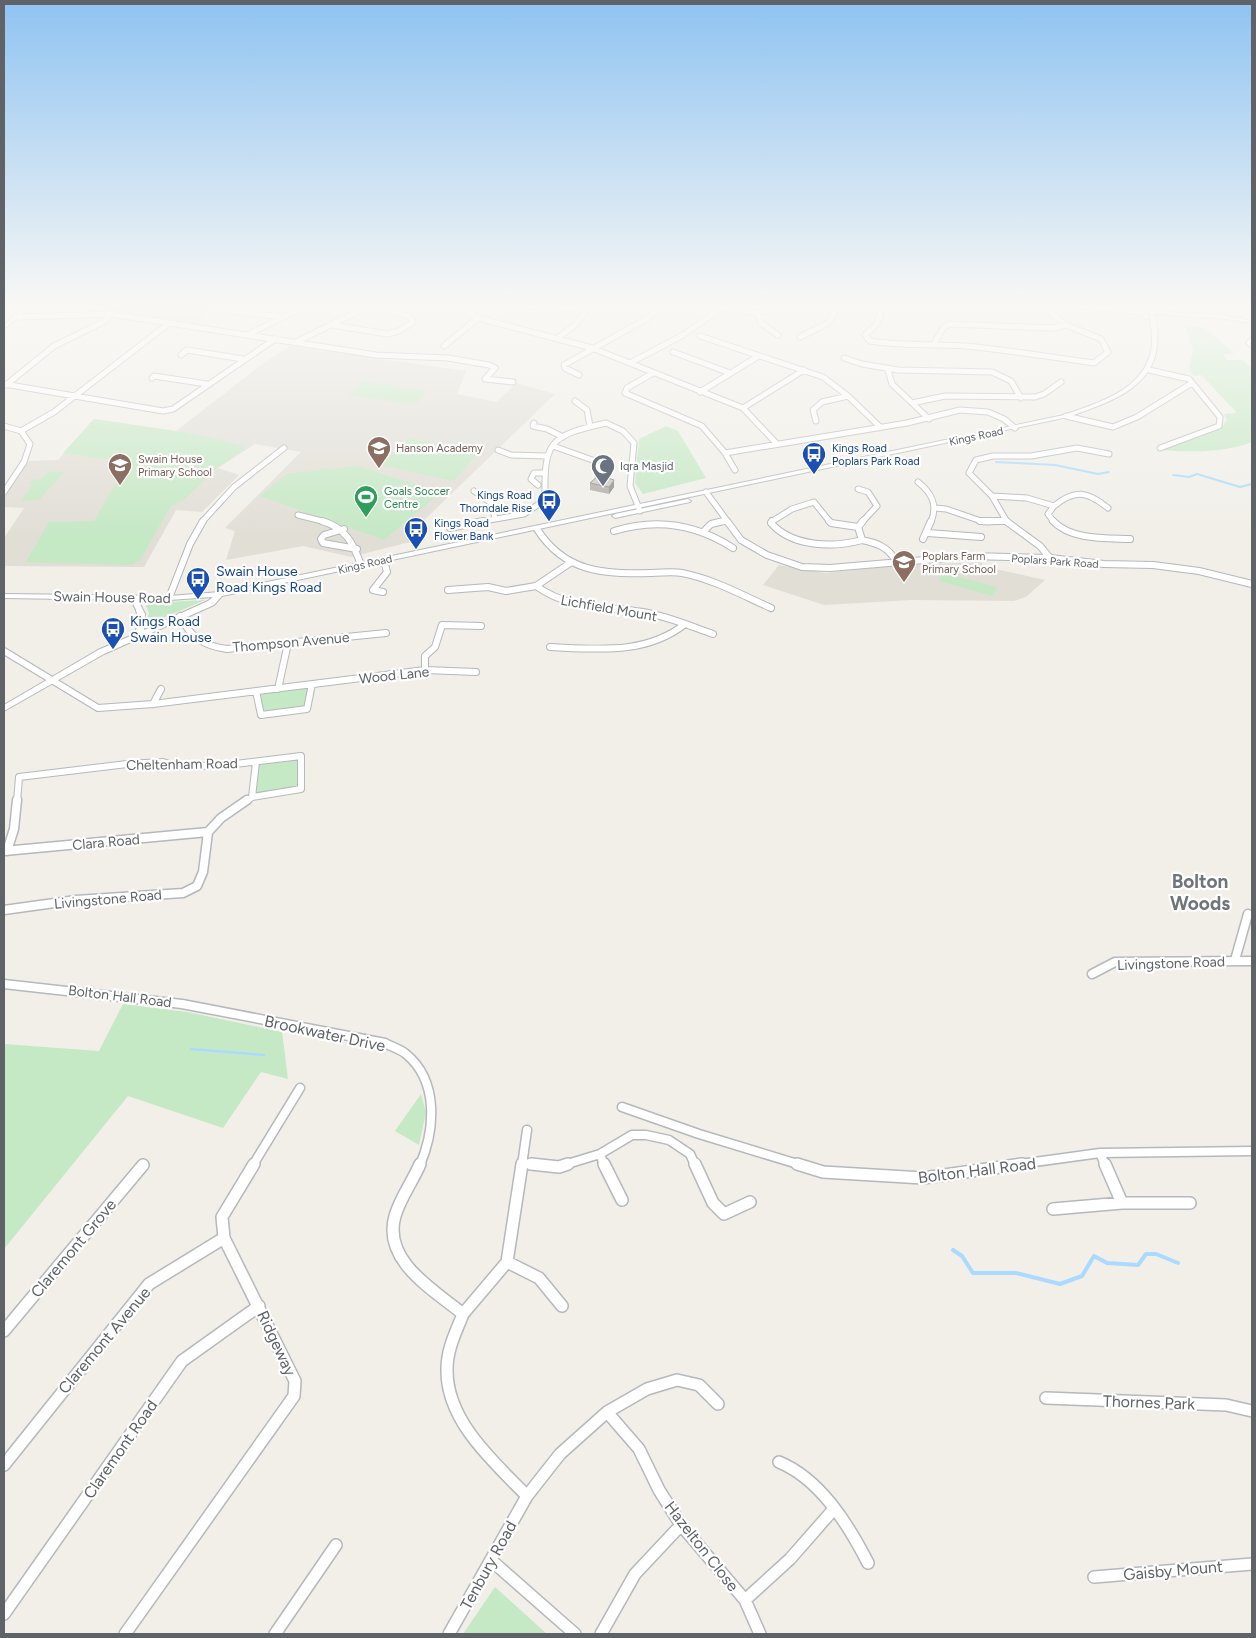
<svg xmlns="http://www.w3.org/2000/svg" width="1256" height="1638" font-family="Figtree,sans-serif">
<rect width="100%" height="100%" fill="#f1efe8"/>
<path fill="#e1ded6" d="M111,306H211L198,324L105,310Z
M290,346L466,371L457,394L497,402L516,383L555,394L418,526L410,542L351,557L303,546L226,560L235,531L225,528L301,452L255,444L218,468L239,475L202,512L176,510L144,567L4,566V538L24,508L4,507V497L29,461L58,460L94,419L176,431L265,362Z
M982,562V566L1045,580L1026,597L1014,601L912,600L824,605L763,585L779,565L826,573L900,565Z"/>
<path fill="#c5e8c5" d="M1185,325L1204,327L1234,353L1223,355L1227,360H1243L1252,369V442C1224,453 1191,452 1161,450L1221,428L1227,420L1224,414L1237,413L1205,379L1202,375L1194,376L1189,368L1193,350Z
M363,381L427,391L415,405L349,395Z
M94,419L188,433L242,445L244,449L217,468L184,500L171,506L140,560L132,565L26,562L49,522L94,521L128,462L63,453Z
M666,426L678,431L706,478L643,494L635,483L639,439Z
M409,438L478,454L453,481L382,465Z
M359,466L440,493L384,540L260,496L287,474L320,470L323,468L330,469Z
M48,472H64C56,483 47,489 40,500L21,501L32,485L29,484L33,479L40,480Z
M943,573L997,587L993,596L939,581Z
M205,600L152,623L147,622L149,613L146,606L149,603Z
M308,687L304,707L264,713L260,693Z
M299,758L298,787L256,794L259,764Z
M123,1004L187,1012L282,1032L288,1079L261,1072L223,1128L128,1096L4,1249V1044L99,1051Z
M421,1094L426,1112L419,1145L395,1131Z
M495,1587L547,1634H463Z"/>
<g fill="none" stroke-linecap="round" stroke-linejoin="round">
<path stroke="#aadaff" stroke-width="2" d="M996,462L1055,465L1098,474L1109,472
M1173,475L1189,477L1197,474L1240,487L1252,484"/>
<path stroke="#aadaff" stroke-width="2.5" d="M191,1049L264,1055"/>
<path stroke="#aadaff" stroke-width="4" d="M953,1250L962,1256L973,1273H1016L1060,1284L1082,1276L1094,1256L1107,1263L1138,1265L1146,1254H1156L1178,1263"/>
<g stroke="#b5b8bc" stroke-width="7">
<path id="minor-far3" d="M232,306L229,311L283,317
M457,306L478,318L592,348L743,408L776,443
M523,306L586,309
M882,306L877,324L865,335L870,341C901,346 934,344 965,346C1008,350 1051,357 1094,363L1108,352L1101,339L1066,325L1043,306
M1079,306L1143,312
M722,308L757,313L784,306
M658,309L669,306
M757,313L761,323L778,335
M15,317L111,314L376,355L448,358L489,365L495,368L485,379L513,382
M332,325L388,334L399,331L413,322L410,317L378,306
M247,335L306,306
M700,336L823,377L848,396L880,427
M800,337L828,323L839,306
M558,338L575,325L590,306
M1252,340L1249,343L1252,345
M296,342L355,313L361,306
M934,344L943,328L949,324L1053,328L1066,325
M444,346L478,318
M673,352L730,373
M181,355L187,350L243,359
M844,358L862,364L898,370L992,372L1011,381L1021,398
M630,363L683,335L724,306
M888,370L892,384L929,419
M1149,370L1189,379L1220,417L1219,426L1160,448
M653,373L627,388L625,393L702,426L725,453L735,470
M579,375L565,368L564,365L648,318L658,309L648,306
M152,378L154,376L207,384
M4,384L163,411L173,409L275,339
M6,385L54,346L105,321L111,314
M700,392L757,357
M575,401L587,410L590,426
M912,403L945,396L1035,397L1044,394L1061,382
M743,408L804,370
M1066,416L1113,427L1137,417L1192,383
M816,421L813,410L822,402L848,396
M534,423L533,426L547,429L563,437
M4,426L21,431L30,444L24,462L4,492
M21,431L54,412L168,324
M553,446L598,462
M498,450L511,455L546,456
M725,453L907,423L960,410L988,412L1004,419L1015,428
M918,482C932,493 938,505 931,522
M538,485L531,479L534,473H545
M858,489L868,492L877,506L862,522
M474,491L491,503L495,518
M706,492L728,522
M992,496L1027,498L1054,506C1075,489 1087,491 1108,508
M935,508L946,509L984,522
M298,515L326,522
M202,522L234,487L284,448
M478,522L524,514L545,500C544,442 548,436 606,423L623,431L634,443L630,486L640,511
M719,522L726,520
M771,522L792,509L814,502L830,522
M987,522L1006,521
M1007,522L992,496L969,473L976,460L993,456H1031L1077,448L1109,454
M1054,522L1048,514L1054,506"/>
</g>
<g stroke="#b5b8bc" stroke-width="8">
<path id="minor-far2" d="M322,521C346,528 353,543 361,565
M727,521L741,540L767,555L802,567L830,568L971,556L1050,558L1104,564L1153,565L1199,571L1252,584
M772,521L771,523C792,547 833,548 862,540
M829,521L831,523L858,527
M863,521L858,527L862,540C877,543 888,547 896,561
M980,521H1006
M1006,521L1040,546L1050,558
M1053,521C1071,540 1105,538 1130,539
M450,528L483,521
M344,529L324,535L321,539L323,543L357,549
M537,529C565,573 604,574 651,573C662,573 672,571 682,573C713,579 742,595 771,608
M614,531C656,518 696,524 733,548
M703,532L711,524L724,521
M928,533L981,537
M923,539L931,521
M536,586C572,611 603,605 643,612C667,616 690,626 713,634
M448,590L488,587L506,591L536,586L570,563
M383,592L373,590L387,572L384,560
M169,598L190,544L203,521
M180,616C190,637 204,646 227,649L386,633
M550,647C597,649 646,655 685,624
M4,651L98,708L153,704L425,670L476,672
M425,670V656L435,647L442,625L481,626
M278,689L288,643
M256,691L261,715L307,709L312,684
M153,704L161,689
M17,802L19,777L127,764L163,762L178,767L227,765L301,756V789L252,797
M245,802L252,797L256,762"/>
</g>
<g stroke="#b5b8bc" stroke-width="11">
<path id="minor-far1" d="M4,851L208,832
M7,851L14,829L17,800
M4,910L76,900L183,893L197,886L203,872L208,832L221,818L247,800
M1235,960L1248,914
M1092,974L1115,962L1252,961
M4,984L182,1004L385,1043C392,1047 400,1049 406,1054C439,1081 435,1130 420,1165
M622,1107L699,1134L801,1165
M1100,1153L1105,1165
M600,1154L604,1165
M521,1163L543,1165
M253,1165L300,1088
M522,1165L527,1130
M564,1165L600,1154L632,1135H646L669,1140L690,1154L695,1165
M1013,1165L1100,1153L1252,1151"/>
</g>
<g stroke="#b5b8bc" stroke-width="14">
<path id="minor" d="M420,1164C413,1181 400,1198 395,1216C382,1261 434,1290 463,1314C456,1332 447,1349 447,1369C446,1421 494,1462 527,1496
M531,1164L559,1167L568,1164
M604,1164L622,1200
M695,1164L713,1203L724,1214L750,1202
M797,1164L823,1172L923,1178L1022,1164
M1105,1164L1122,1203
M1053,1209L1122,1203H1190
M507,1262L539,1278L562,1306
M463,1314L507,1262L522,1164
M4,1331L143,1165
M1046,1398L1226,1405L1252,1411
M607,1412L639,1449L659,1490L681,1525L745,1600L760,1634
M779,1462C820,1479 848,1524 868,1563
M4,1465L149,1284L224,1238
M492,1561L575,1634
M1094,1577L1252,1564
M745,1600L790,1559L833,1510
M4,1614L182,1361L259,1306
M125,1634L294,1396L295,1381L224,1238L222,1217L254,1164
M275,1634L336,1545
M449,1634L527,1496L560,1454L607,1412L647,1389L677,1380L699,1385L718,1404
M601,1634L635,1574L681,1525"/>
</g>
<g stroke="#b5b8bc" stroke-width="2">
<path id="tertiary" d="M26,306H31L4,329V325Z
M1136,306H1141L1144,311H1147L1144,306H1149L1152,311L1225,315L1252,321V323L1225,319L1154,314C1158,324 1158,334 1157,344C1154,390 1104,404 1068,417L222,596L214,605L104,654L4,711V705L98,650L135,634C139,620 139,611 130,600L4,598V594L169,596L220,592L1064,415C1100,402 1148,389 1152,344C1152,334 1152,324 1149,314H1146L1150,318L1145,319ZM213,597L208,601L144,630L145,614L138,600H169Z
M688,499L691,501L690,502L615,518L612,516L615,514Z"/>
</g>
<use href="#minor-far3" stroke="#fff" stroke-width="5"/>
<use href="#minor-far2" stroke="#fff" stroke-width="6"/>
<use href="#minor-far1" stroke="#fff" stroke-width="8"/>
<use href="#minor" stroke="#fff" stroke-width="11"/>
<use href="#tertiary" fill="#fff" fill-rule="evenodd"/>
</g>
<path fill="#afaea9" d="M590,483L614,487L609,494L590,490Z"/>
<path fill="#8f8d8a" d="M614,480V487L609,494V487Z"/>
<path fill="#cccac5" stroke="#8f8d8a" d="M599,475L614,480L609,487L590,483Z"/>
<linearGradient id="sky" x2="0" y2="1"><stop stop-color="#8fc3f1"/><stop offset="0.57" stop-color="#f9f8f5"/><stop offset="1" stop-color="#f9f8f5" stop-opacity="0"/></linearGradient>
<rect width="1256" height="536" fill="url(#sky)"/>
<defs>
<g id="school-pin" transform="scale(1.25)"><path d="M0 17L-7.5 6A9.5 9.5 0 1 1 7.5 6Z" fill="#8d6e63" stroke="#fff"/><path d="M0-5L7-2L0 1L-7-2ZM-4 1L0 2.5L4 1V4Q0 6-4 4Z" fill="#fff"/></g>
<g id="bus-pin" transform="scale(1.25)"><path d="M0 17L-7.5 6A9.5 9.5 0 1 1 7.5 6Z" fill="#1a4fb4" stroke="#fff"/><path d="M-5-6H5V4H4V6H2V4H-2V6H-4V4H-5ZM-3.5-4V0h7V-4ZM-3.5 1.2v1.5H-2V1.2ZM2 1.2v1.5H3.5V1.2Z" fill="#fff"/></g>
<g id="mosque-pin" transform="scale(1.25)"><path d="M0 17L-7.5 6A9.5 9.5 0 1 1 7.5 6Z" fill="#6b7280" stroke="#fff"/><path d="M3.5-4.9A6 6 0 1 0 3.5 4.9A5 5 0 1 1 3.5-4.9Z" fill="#fff"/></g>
<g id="stadium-pin" transform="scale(1.25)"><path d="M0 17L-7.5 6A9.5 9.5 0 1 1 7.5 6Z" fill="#2e9e5b" stroke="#fff"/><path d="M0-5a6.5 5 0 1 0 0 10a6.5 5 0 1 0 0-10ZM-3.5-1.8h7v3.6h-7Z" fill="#fff"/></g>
</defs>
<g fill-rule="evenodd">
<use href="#school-pin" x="379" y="448"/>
<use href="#bus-pin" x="814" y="454"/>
<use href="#school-pin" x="120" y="465"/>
<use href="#mosque-pin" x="603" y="466"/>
<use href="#stadium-pin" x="366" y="497"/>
<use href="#bus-pin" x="549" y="501"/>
<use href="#bus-pin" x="416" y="529"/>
<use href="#school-pin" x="904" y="562"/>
<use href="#bus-pin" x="198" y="579"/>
<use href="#bus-pin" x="113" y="629"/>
</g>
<g text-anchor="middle" stroke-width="4.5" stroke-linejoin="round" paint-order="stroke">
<g font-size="11" fill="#5f6368" stroke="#fff">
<text transform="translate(976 436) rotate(-12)" y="4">Kings Road</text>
<text transform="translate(1055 561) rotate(4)" y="4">Poplars Park Road</text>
<text transform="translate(365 564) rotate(-13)" y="4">Kings Road</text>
</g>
<g font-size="11" fill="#785e54" stroke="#fff" text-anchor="start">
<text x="396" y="452">Hanson Academy</text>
<text x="138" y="463">Swain House<tspan x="138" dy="13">Primary School</tspan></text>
<text x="922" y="560">Poplars Farm<tspan x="922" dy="13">Primary School</tspan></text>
</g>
<g font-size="11" fill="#164399" stroke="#fff" text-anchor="start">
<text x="832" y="452">Kings Road<tspan x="832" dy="13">Poplars Park Road</tspan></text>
<text x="532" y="499" text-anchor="end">Kings Road<tspan x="532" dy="13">Thorndale Rise</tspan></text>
<text x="434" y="527">Kings Road<tspan x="434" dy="13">Flower Bank</tspan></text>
</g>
<g font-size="11" fill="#5b616d" stroke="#fff" text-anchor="start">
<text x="620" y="470">Iqra Masjid</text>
</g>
<g font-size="11" fill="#27864d" stroke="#fff" text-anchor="start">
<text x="384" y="495">Goals Soccer<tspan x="384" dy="13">Centre</tspan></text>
</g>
<g font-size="14" fill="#164399" stroke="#fff" text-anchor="start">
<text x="216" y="576">Swain House<tspan x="216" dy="16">Road Kings Road</tspan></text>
<text x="130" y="626">Kings Road<tspan x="130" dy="16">Swain House</tspan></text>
</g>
<g font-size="14" fill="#5f6368" stroke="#fff">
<text transform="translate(112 597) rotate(1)" y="5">Swain House Road</text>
<text transform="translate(609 608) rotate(10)" y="5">Lichfield Mount</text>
<text transform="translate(291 642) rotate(-5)" y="5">Thompson Avenue</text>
<text transform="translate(394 675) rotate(-6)" y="5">Wood Lane</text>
<text transform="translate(182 764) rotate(-1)" y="5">Cheltenham Road</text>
<text transform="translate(106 842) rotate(-5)" y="5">Clara Road</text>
<text transform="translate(108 899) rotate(-5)" y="5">Livingstone Road</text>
<text transform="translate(1171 963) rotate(-2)" y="5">Livingstone Road</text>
<text transform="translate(120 996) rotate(7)" y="5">Bolton Hall Road</text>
</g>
<g font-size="16" fill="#5f6368" stroke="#fff">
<text transform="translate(325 1033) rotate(12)" y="6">Brookwater Drive</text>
<text transform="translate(977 1170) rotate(-7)" y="6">Bolton Hall Road</text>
<text transform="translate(73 1248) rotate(-50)" y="6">Claremont Grove</text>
<text transform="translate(104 1340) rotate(-50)" y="6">Claremont Avenue</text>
<text transform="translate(277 1343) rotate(65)" y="6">Ridgeway</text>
<text transform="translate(1149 1402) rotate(2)" y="6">Thornes Park</text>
<text transform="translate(120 1449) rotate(-55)" y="6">Claremont Road</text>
<text transform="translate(702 1546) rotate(52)" y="6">Hazelton Close</text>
<text transform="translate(488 1565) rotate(-61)" y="6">Tenbury Road</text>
<text transform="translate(1173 1570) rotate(-5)" y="6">Gaisby Mount</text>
</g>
<g font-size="19" font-weight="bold" fill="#70757a" stroke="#fff">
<text x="1200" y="888">Bolton<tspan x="1200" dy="22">Woods</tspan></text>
</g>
</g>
<rect width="1256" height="1638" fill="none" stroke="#5f6368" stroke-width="10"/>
</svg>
